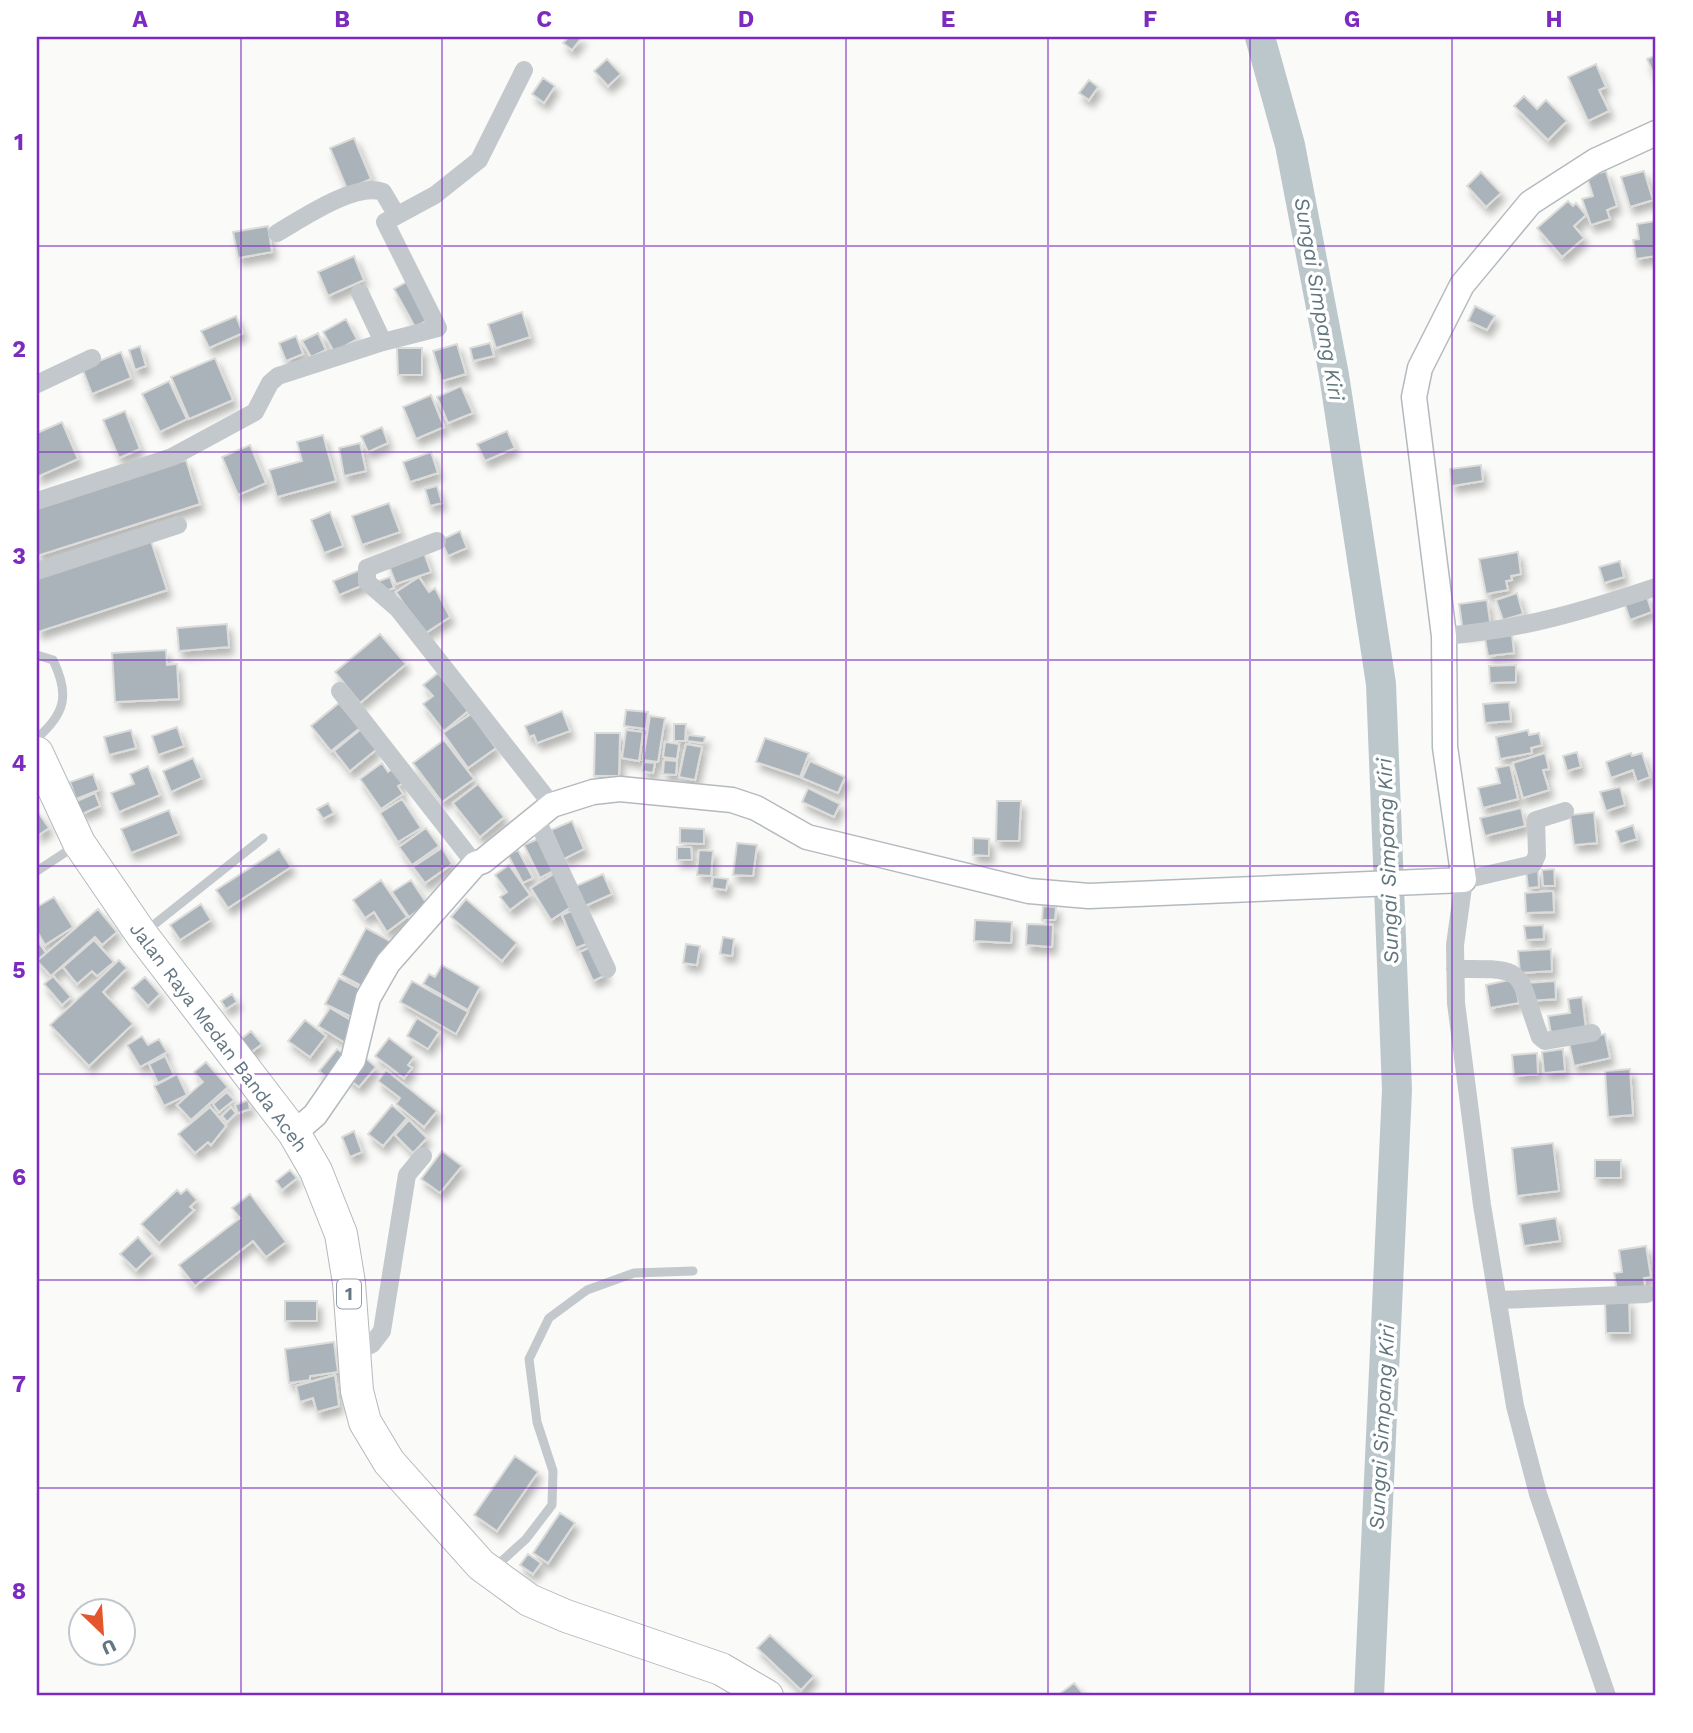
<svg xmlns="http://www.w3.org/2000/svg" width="1693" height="1733" font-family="'Work Sans',sans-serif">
<defs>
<filter id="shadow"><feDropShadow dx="4" dy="7" stdDeviation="3.5" flood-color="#0004"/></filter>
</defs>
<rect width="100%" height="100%" fill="#fafaf8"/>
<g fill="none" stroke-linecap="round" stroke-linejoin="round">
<path stroke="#bbc7cb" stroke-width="30" d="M1260,37L1290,145L1334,375L1381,684L1397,1090L1369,1696"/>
</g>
<path fill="#aab3b9" stroke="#dcdcda" stroke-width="2" filter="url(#shadow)" d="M569,37H582L572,50L563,43Z
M1656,55V79L1647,59Z
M607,59L621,74L608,86L594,71Z
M1596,64L1606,87L1599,90L1609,111L1588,121L1568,77Z
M543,78L555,86L544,103L532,94Z
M1089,80L1098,87L1089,100L1079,93Z
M1524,96L1537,109L1546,100L1567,121L1548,140L1514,106Z
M354,138L371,179L347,189L330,148Z
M1606,171L1617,206L1607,210L1610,219L1591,225L1582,199L1593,196L1587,177Z
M1644,171L1653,200L1630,207L1621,177Z
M1481,172L1501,193L1486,207L1467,186Z
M1568,201L1573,206L1576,203L1586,215L1574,226L1584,238L1562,257L1537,228Z
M1656,221V256L1636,259L1633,240L1639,239L1637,224Z
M268,226L272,252L238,258L233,232Z
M354,256L364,280L328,296L318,272Z
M410,280L431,318L415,327L394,289Z
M1475,306L1495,316L1487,330L1468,321Z
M522,312L530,337L496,348L488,324Z
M236,316L243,333L209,348L201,331Z
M346,319L357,339L334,352L323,332Z
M318,333L326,350L311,357L302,341Z
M296,336L303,354L286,361L279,343Z
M490,343L494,356L473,361L470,348Z
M457,344L466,374L442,381L433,351Z
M140,346L146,366L135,370L129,350Z
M397,348H422V375H398Z
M121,352L131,378L92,394L82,368Z
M215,358L233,400L189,419L171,377Z
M169,381L187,419L160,432L142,394Z
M461,386L473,413L448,423L437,397Z
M431,395L444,427L416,439L403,407Z
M125,411L140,449L119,458L103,420Z
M62,422L78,459L37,477V433Z
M382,427L388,443L368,452L361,436Z
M507,431L515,448L485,461L477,444Z
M323,435L336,481L277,497L269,470L302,461L297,442Z
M360,443L366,471L344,476L339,448Z
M250,445L266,483L238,495L222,457Z
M431,452L438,473L410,482L403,462Z
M186,460L200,504L37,556V508Z
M1481,465L1483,481L1452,486L1450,469Z
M437,486L442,503L430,506L425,489Z
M389,503L400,532L362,545L352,516Z
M330,512L343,546L324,553L311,520Z
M460,531L467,548L448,556L441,540Z
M151,541L167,590L38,632L37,578Z
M423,550L431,572L396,584L388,563Z
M1518,552L1521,574L1511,576L1512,580L1506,581L1508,590L1486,594L1479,559Z
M1620,561L1624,577L1604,583L1599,567Z
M360,570L366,584L339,595L333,581Z
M390,577L394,588L380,593L376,582Z
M419,577L429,592L435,588L450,617L424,634L396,592Z
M1517,593L1523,614L1503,620L1496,600Z
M1646,594L1652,612L1630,620L1624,602Z
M1487,600L1491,628L1463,632L1459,604Z
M227,624L229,647L179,651L177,628Z
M380,634L406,664L360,703L335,672Z
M1512,635L1514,653L1488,656L1485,639Z
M166,650L167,665L177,664L179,699L115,702L112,653Z
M1516,665V682L1490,683L1489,666Z
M438,673L468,711L444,731L423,704L433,696L423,685Z
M1509,702L1511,721L1485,723L1483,704Z
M339,703L360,728L331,751L311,726Z
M626,710L648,712L646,729L624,726Z
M562,711L570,731L537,743L534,735L529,737L525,726Z
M471,714L496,748L468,768L443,733Z
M650,716L665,718L658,762L643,760Z
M674,724H686L685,741H674Z
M177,727L184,746L158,755L152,736Z
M361,729L377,749L350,771L334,751Z
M131,730L136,748L109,755L104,737Z
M626,730L643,732L639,761L622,758Z
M1528,730L1529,735L1539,733L1542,745L1531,748L1532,753L1500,759L1496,737Z
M595,733H620L619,776H594Z
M688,735L705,737L704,743L687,741Z
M765,738L809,753L800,777L756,762Z
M444,740L474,779L442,802L413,763Z
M665,742L679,744L677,759L663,757Z
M686,744L702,747L695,780L679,777Z
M1577,752L1581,767L1567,771L1563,756Z
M1545,753L1549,769L1543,770L1549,790L1523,798L1513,763Z
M1631,753L1632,756L1642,753L1650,777L1637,782L1633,770L1611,778L1606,762Z
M193,758L202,778L171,792L163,771Z
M664,760L677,761L676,775L663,774Z
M810,761L845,777L838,793L802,778Z
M644,762L655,763L653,773L642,771Z
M382,763L388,772L393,769L403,783L398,786L403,794L381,809L360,779Z
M1510,765L1518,799L1483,808L1478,788L1500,783L1496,768Z
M148,766L160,795L119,812L111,793L134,784L130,774Z
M93,774L99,790L76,799L70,782Z
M478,784L504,817L480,837L453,803Z
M1620,787L1625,805L1606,811L1600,792Z
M808,788L840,804L834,817L802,802Z
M95,793L100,806L82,814L77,801Z
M402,799L421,828L398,842L380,813Z
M997,801H1021L1019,841H996Z
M328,803L334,813L323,819L317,809Z
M1521,808L1525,826L1485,836L1480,818Z
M169,810L179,834L131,853L121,829Z
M37,811L49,828L37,836Z
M1594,812L1597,843L1574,845L1570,815Z
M572,821L584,849L564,859L551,830Z
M1633,825L1637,839L1620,844L1616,831Z
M426,828L439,846L412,865L399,847Z
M680,828L704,829V844L680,843Z
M542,837L557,869L540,878L524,845Z
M973,838L989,839V856L973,855Z
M737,843L757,845L753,876L733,875Z
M677,847H691L692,860H677Z
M442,848L452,864L425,883L413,867Z
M279,849L291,867L228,908L216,890Z
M518,850L533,878L523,883L508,855Z
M699,850L713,851L711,876L697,875Z
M509,865L530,895L510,910L500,897L507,892L495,875Z
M1538,869L1539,887L1528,888L1526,870Z
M1554,869L1555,886H1543L1542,870Z
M555,873L574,905L551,920L531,888Z
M603,874L612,894L585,906L576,886Z
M713,877L728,879L726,890L712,888Z
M381,880L407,917L387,932L374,912L365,918L353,900Z
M411,880L427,904L409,917L392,892Z
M1553,891L1554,912L1526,913L1525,893Z
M54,897L73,927L45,945L37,931V907Z
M466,899L517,943L502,961L451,917Z
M201,904L211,920L180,940L170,925Z
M1043,906L1056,907L1055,920H1042Z
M98,909L117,932L102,945L95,937L51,976L37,961Z
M576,909L591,942L576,948L562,915Z
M975,920L1012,922L1011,943L974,941Z
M1027,924L1053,925L1052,947L1026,945Z
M1543,925L1544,939L1526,940L1524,926Z
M366,928L392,942L367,989L341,975Z
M723,937L734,939L732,956L720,954Z
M37,940L46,953L37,960Z
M94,940L114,962L97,976L92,971L77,984L63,967Z
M686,944L700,946L697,965L683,963Z
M593,946L606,975L593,981L580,952Z
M1551,949L1552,971L1520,973L1518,951Z
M119,960L127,968L103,992L133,1024L89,1066L50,1025Z
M442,965L480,987L468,1010L423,984L429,974L435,977Z
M53,976L71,997L62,1005L44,984Z
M145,977L160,994L148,1006L132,988Z
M339,978L367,992L354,1018L325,1004Z
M1514,979L1519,1003L1490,1008L1486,985Z
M412,981L468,1012L456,1034L400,1002Z
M1555,981L1556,999L1529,1001L1527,983Z
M232,994L237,1002L226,1009L221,1001Z
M1582,997L1586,1029L1551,1034L1548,1016L1570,1013L1568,999Z
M330,1008L359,1025L347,1044L318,1026Z
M417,1018L439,1032L428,1049L407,1036Z
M305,1020L326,1036L310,1057L288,1041Z
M251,1031L262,1044L250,1053L240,1040Z
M1605,1034L1610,1058L1574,1066L1569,1042Z
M142,1036L148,1045L159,1039L167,1052L140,1067L127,1045Z
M389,1038L414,1057L408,1065L412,1068L404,1078L375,1056Z
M337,1049L351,1059L333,1082L319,1071Z
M1563,1049L1565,1071L1544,1073L1542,1052Z
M1537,1053L1538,1074L1514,1076L1512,1055Z
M165,1056L174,1075L158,1083L149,1064Z
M363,1056L376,1067L359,1087L346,1077Z
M206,1062L228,1087L191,1120L177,1105L203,1082L194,1072Z
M1630,1069L1633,1115L1608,1117L1605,1071Z
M386,1070L437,1111L424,1127L396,1104L400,1098L378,1081Z
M177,1074L187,1095L164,1106L154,1086Z
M227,1092L234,1100L219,1112L213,1104Z
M248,1100L250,1109L238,1113L235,1105Z
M392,1105L407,1118L383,1146L368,1134Z
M210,1107L226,1126L211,1145L208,1142L195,1153L178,1134Z
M231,1107L236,1113L227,1122L222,1116Z
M409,1120L427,1138L413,1153L395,1135Z
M354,1131L362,1152L350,1157L342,1137Z
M1553,1143L1559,1191L1517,1196L1512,1148Z
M442,1151L462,1166L440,1193L421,1179Z
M1595,1160H1621V1178H1595Z
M290,1170L297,1178L282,1190L276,1181Z
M187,1189L197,1200L190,1207L194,1210L159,1243L141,1224L177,1190L181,1194Z
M250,1194L286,1242L266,1257L253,1241L195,1286L179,1265L240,1218L232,1208Z
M1556,1218L1560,1241L1524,1246L1520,1224Z
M138,1237L153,1254L136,1270L120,1254Z
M1646,1246L1651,1277L1644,1278L1645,1287L1617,1291L1614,1273L1622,1272L1619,1250Z
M1629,1300L1630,1333H1606L1605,1301Z
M285,1301H317V1321H285Z
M334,1342L338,1372L310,1376V1380L289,1383L285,1349Z
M335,1375L339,1406L317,1412L313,1398L300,1402L296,1386Z
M515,1456L538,1472L497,1531L474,1515Z
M560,1513L575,1523L548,1563L533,1553Z
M528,1554L541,1563L533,1574L520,1565Z
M770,1635L814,1676L801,1690L757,1648Z
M1074,1683L1085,1696H1057Z"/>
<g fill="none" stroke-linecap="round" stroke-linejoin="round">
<g stroke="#b3babf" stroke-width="27">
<path id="secondary" d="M294,1133L315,1115L353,1060L368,998L388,963L475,864L483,861L552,805L593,792L620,789L732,800L756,808L807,837L1029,891L1089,896L1464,880L1445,747L1444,636L1414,397L1420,368L1462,285L1530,203L1595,161L1656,133"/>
</g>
<g stroke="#b4b9bd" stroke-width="34">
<path id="highway" d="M37,753L79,843L142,935L294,1133L316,1171L341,1234L349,1283L357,1391L365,1422L389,1462L481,1565L529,1600L566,1616L721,1669L767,1696"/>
</g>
<path stroke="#c3c8cc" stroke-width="9" d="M37,655L53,660C70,695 65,714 37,738
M37,871L75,846
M146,931L263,838
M494,1568L526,1539L552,1505L553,1471L537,1422L529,1359L549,1318L587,1290L634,1273L693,1271"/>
<path stroke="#c3c8cc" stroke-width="18" d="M277,233C303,218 355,182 383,192L396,214
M360,293L383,342
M37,384L92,358
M37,501L172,457L255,412L270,383L278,376L383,342L438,328L385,222L435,195L479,160L524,70
M437,541L367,568V582L398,609L552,805
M37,571L178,525
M1444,636C1520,630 1584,611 1656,587
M340,691L475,864
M1565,811L1536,820L1537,855L1533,864L1464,880L1455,945L1456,1003L1482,1205L1515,1406L1538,1494L1607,1696
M536,818L607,969
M1455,969C1532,968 1515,970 1540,1037L1545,1041L1592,1033
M1499,1300L1647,1294
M353,1354L372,1344L382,1331L407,1175L423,1156"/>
<use href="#secondary" stroke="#fff" stroke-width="24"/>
<use href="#highway" stroke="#fff" stroke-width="32"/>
</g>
<path fill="none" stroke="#7b2cbf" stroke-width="2" stroke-opacity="0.55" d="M241,37V1696M442,37V1696M644,37V1696M846,37V1696M1048,37V1696M1250,37V1696M1452,37V1696M37,246H1656M37,452H1656M37,660H1656M37,866H1656M37,1074H1656M37,1280H1656M37,1488H1656"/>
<g text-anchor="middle" stroke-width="7" stroke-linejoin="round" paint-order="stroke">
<rect fill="#fff" stroke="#939fa8" stroke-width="2" x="337" y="1279.5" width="24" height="29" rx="5"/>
<g font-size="18" font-weight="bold" fill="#657683">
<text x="349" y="1300">1</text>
</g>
<g font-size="19" fill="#657683" stroke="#fff">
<text transform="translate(219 1037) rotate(53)" y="7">Jalan Raya Medan Banda Aceh</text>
</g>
<g font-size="21" font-style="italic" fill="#60757c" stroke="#fff">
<text transform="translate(1319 299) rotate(80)" y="7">Sungai Simpang Kiri</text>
<text transform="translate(1388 861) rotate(-92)" y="7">Sungai Simpang Kiri</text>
<text transform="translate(1382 1427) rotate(-87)" y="7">Sungai Simpang Kiri</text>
</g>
</g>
<rect width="1693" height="1733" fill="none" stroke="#ffffff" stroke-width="77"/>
<g transform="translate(102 1632) rotate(155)"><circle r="33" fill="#ffffff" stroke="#c1c8cd" stroke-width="2"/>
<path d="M0-5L12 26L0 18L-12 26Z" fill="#e4572e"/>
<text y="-10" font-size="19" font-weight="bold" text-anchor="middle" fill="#657683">U</text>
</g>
<rect x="38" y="38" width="1616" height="1656" fill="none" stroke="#7b2cbf" stroke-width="2.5"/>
<g font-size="23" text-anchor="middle" font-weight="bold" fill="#7b2cbf">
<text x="140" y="27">A</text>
<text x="342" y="27">B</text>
<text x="544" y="27">C</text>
<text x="746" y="27">D</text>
<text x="948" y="27">E</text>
<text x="1150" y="27">F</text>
<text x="1352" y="27">G</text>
<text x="1554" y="27">H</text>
<text x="19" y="150">1</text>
<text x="19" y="357">2</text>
<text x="19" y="564">3</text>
<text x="19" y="771">4</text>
<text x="19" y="978">5</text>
<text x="19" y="1185">6</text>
<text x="19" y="1392">7</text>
<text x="19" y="1599">8</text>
</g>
</svg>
